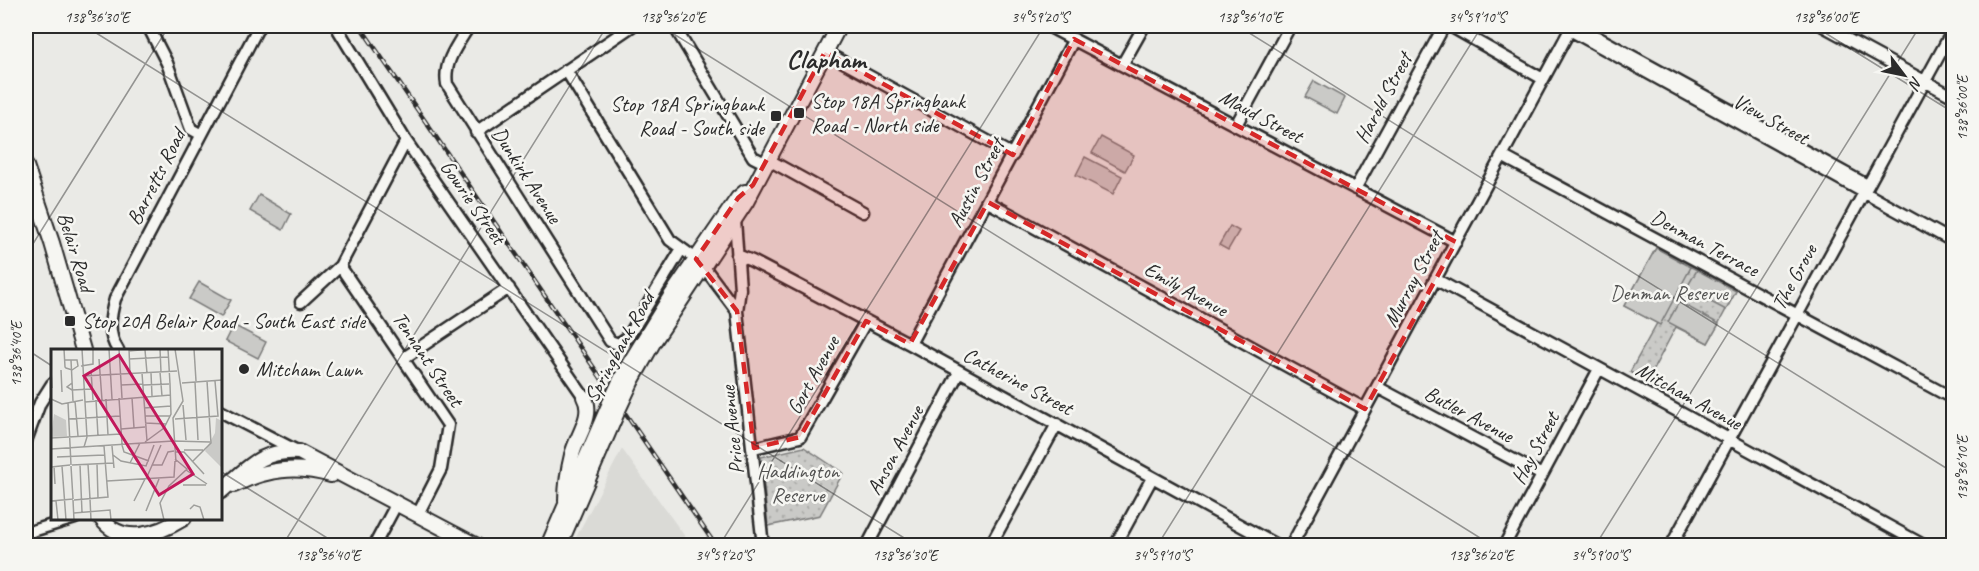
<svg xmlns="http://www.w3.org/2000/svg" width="1979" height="571" font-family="Caveat,sans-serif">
<defs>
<pattern id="park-dots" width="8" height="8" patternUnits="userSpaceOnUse" patternTransform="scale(1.5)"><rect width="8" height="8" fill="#cacac7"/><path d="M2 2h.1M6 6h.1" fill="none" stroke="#aeaeab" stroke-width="1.8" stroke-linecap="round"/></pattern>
</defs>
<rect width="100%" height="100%" fill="#eaeae6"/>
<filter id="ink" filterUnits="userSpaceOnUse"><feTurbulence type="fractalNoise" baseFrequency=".0167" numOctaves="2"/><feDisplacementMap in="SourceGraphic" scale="12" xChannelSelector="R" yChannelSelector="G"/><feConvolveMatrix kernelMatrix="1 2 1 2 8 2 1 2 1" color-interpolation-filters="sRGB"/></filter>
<g filter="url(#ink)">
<path fill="#dadad6" d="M622,449L691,545H572Z"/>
<path fill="url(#park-dots)" stroke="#7a7a79" stroke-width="1.5" d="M1656,248L1736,291L1708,343L1676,327L1647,381L1630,372L1657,323L1624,306Z
M804,447L843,473L820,515L768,526L761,457Z"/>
<path fill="#cacac7" stroke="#7a7a79" stroke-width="1.5" d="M1314,81L1345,98L1337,114L1305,97Z
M1101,137L1134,155L1125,171L1092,153Z
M1085,157L1122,176L1113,194L1076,175Z
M259,195L291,214L283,230L250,211Z
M1230,226L1239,231L1228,250L1219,245Z
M1656,248L1691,267L1660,325L1624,306Z
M1697,270L1736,291L1726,310L1686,289Z
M199,282L231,300L221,317L189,299Z
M1679,302L1719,324L1708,343L1668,322Z
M233,325L266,342L258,358L225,341Z"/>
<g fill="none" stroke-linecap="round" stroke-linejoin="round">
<g stroke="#2b2b2b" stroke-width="15">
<path id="minor" d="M148,26L167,63L191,129L200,134
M336,26L406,141L584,397
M469,26C458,44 443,62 447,84L610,341L618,344L628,337L681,250
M674,26L753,157L765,163
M1048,26L1456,242
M1450,26L1543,79
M1577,26L1867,185
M1823,26L1954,97
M1570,30L1954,242
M825,52L1013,155
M1122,65L1144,26
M566,70L670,240L696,259
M1236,125L1290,26
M476,132L632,26
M406,141L340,266L448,425L441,469L418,514
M1502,156L1954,399
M767,159L863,212
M1355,189L1444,26
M988,202L1365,409
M735,220L740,289L737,311L763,546
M737,255L752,261L910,344L1278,546
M704,267L737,311
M1435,279L1925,546
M301,302L340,266
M910,344L1074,39
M118,350C107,334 110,316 115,299L259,26
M404,358L509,288
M1377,387L1542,475
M220,411L297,451
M26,441L40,403L52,384
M754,448L800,437L866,321
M26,533L75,518
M374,546L397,503
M867,546L959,372
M990,546L1057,424
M1115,546L1152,478
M1291,546L1572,26
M1504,546L1599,369
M1671,546L1954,28"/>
</g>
<g stroke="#2b2b2b" stroke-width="18">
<path id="major" d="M26,166L52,243L83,350
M625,371L671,296L738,198L745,192
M632,380L654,341L746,202L839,26
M234,485C266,469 296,465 331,475
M220,492C247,469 261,449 299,452L477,546
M566,501C566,485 568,471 572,455C576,437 595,415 584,397
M101,518C122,547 158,534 184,518
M548,546L610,403
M559,546L618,410"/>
</g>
<use href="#minor" stroke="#f6f6f2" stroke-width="10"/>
<use href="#major" stroke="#f6f6f2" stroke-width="14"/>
<g stroke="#2b2b2b" stroke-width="4.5">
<path id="rail" d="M360,26L716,546"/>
</g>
<use href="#rail" stroke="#f6f6f2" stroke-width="2" stroke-dasharray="7" stroke-linecap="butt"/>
<g stroke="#2b2b2b" stroke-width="18" stroke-linecap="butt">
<path id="major-bridge" d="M610,403L625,371
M618,410L632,380"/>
</g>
<use href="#major-bridge" stroke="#f6f6f2" stroke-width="14"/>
</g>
</g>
<path fill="#d62828" fill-opacity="0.2" stroke="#d62828" stroke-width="4.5" stroke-dasharray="12 8" stroke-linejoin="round" d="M1074,39L1456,242L1365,409L988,202L910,344L866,321L800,437L754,448L737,311L696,259L738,198L753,185L825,52L1013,155Z"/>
<path fill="none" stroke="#2b2b2b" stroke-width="1.5" stroke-opacity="0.45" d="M85,26L917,546M661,26L1493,546M1238,26L1954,473M1814,26L1954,113M26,255L169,26M26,349L52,366M220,471L340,546M282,546L607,26M719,546L1044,26M1157,546L1482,26M1595,546L1920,26"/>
<g fill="#2b2b2b" stroke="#f6f6f2" stroke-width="2">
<rect x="793" y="107" width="12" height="12" rx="3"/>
<rect x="770" y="110" width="12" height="12" rx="3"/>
<rect x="64" y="315" width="12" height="12" rx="3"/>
<circle cx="244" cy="369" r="6"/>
</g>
<g text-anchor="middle" stroke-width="5" stroke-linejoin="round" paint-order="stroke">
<g font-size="21" fill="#2b2b2b" stroke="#f6f6f2">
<text transform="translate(1383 98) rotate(-62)" y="7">Harold Street</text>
<text transform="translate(1261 116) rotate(28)" y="7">Maud Street</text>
<text transform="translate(1771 119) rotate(29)" y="7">View Street</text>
<text transform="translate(527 175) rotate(57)" y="7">Dunkirk Avenue</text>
<text transform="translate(156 177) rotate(-63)" y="7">Barretts Road</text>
<text transform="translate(976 183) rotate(-62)" y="7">Austin Street</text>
<text transform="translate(473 202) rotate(55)" y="7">Gowrie Street</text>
<text transform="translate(1705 243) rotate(28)" y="7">Denman Terrace</text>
<text transform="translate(76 252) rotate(73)" y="7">Belair Road</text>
<text transform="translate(1794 277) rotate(-61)" y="7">The Grove</text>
<text transform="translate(1413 279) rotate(-62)" y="7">Murray Street</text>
<text transform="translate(1186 289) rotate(29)" y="7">Emily Avenue</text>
<text transform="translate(619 347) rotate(-61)" y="7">Springbank Road</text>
<text transform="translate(428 359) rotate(56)" y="7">Tennant Street</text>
<text transform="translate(813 375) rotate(-61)" y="7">Gort Avenue</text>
<text transform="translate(1018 381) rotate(28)" y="7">Catherine Street</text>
<text transform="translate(1689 396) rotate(29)" y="7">Mitcham Avenue</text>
<text transform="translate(1469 414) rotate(28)" y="7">Butler Avenue</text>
<text transform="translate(732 430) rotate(-96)" y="7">Price Avenue</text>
<text transform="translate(1535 448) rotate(-62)" y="7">Hay Street</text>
<text transform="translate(895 450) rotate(-62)" y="7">Anson Avenue</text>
</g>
<g font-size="21" fill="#2b2b2b" stroke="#f6f6f2" text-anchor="start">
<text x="811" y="108">Stop 18A Springbank<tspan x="811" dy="24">Road - North side</tspan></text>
<text x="764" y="111" text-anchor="end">Stop 18A Springbank<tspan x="764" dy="24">Road - South side</tspan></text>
<text x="82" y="328">Stop 20A Belair Road - South East side</text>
<text x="256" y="376">Mitcham Lawn</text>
</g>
<g font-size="21" fill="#535352" stroke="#f6f6f2">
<text x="1669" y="300">Denman Reserve</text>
<text x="798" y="478">Haddington<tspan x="798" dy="24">Reserve</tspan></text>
</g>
<g font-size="27" font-weight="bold" fill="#2b2b2b" stroke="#f6f6f2">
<text x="826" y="68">Clapham</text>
</g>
</g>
<g transform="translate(51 349)">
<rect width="171" height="171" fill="#eaeae6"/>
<path d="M3,65L15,71L16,87L0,88ZM165,69L171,72V119L154,102L164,84Z" fill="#cacac7"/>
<path fill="none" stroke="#9e9e9b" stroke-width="1.5" d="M13,0L14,18L15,19L21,21L27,17L26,11H14M31,0L36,88L33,98M58,0L61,50M68,0L71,49M78,0L79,25M109,0L110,23M117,0L119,35M124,0L132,52L122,69L125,113M143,0L145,32M94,1L96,24M78,2L100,0M48,10L51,51M78,10L117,8M20,11L22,52M30,17L42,15V0M0,21L1,39M10,21L11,43M40,22L42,51M109,23L111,47M91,24L96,92M100,24L101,47M32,27L126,22M144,33L147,91M21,34L16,38L21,41L41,40M131,34L171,31M70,36L92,35M92,36L118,35M68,49L71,95M81,49L83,79M0,50L11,55L32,51M55,50L57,86M45,51L47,87M24,52L27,87M34,53L120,46M17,54L20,116M132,56L135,91M93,59L120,57M94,67H119M17,70L69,67M124,70L167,67L164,32M94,74L115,75M70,80L94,78M0,89L70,85M122,92L159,93M94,93L113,79L120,65L119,35M71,96L73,103L98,112M61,97L63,119M0,100L122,92M133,101H152M125,103H133L153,125M62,106L70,112L95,117L103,96M6,108L53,106M141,113L160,94L156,32M79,114L89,94M37,115L39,150M46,115L47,149M21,116L62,114M29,116L31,163M101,116H111L117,103L123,102M3,117L4,135M11,117L15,171M20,117L22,150M0,118L19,116M135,121L156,135M95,130L110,96M56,132L123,128L124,112M132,136H155M39,150L40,171M22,151L23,171M23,151L57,148L53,97M0,152L22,150M5,152L7,171M83,152L94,130M139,160L143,156L149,158L153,171M95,162L108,130M23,164L59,161L60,171M113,171L109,154L118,137L136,120L124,110"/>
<path fill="#c2185b" fill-opacity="0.15" stroke="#c2185b" stroke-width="3" d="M68,6L142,125L108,146L33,27Z"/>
<rect width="171" height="171" fill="none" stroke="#2b2b2b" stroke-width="3"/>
</g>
<rect width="1979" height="571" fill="none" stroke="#f6f6f2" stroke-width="66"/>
<g transform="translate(1904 75) rotate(122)" stroke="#f6f6f2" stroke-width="4.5" paint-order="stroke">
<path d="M0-4.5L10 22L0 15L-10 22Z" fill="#2b2b2b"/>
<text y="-9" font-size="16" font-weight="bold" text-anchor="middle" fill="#2b2b2b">N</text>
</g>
<rect x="33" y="33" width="1913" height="505" fill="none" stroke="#2b2b2b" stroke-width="2"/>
<g font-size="15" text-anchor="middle" fill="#2b2b2b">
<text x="97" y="22">138°36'30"E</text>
<text x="673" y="22">138°36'20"E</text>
<text x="1040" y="22">34°59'20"S</text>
<text x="1250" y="22">138°36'10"E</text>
<text x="1477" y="22">34°59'10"S</text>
<text x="1826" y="22">138°36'00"E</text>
<text transform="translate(1962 108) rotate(-90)" y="5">138°36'00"E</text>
<text transform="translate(16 354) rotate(-90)" y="5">138°36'40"E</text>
<text transform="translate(1962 468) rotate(-90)" y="5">138°36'10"E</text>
<text x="328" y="560">138°36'40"E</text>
<text x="724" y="560">34°59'20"S</text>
<text x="905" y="560">138°36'30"E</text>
<text x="1162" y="560">34°59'10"S</text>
<text x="1481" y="560">138°36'20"E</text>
<text x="1600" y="560">34°59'00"S</text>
</g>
</svg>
